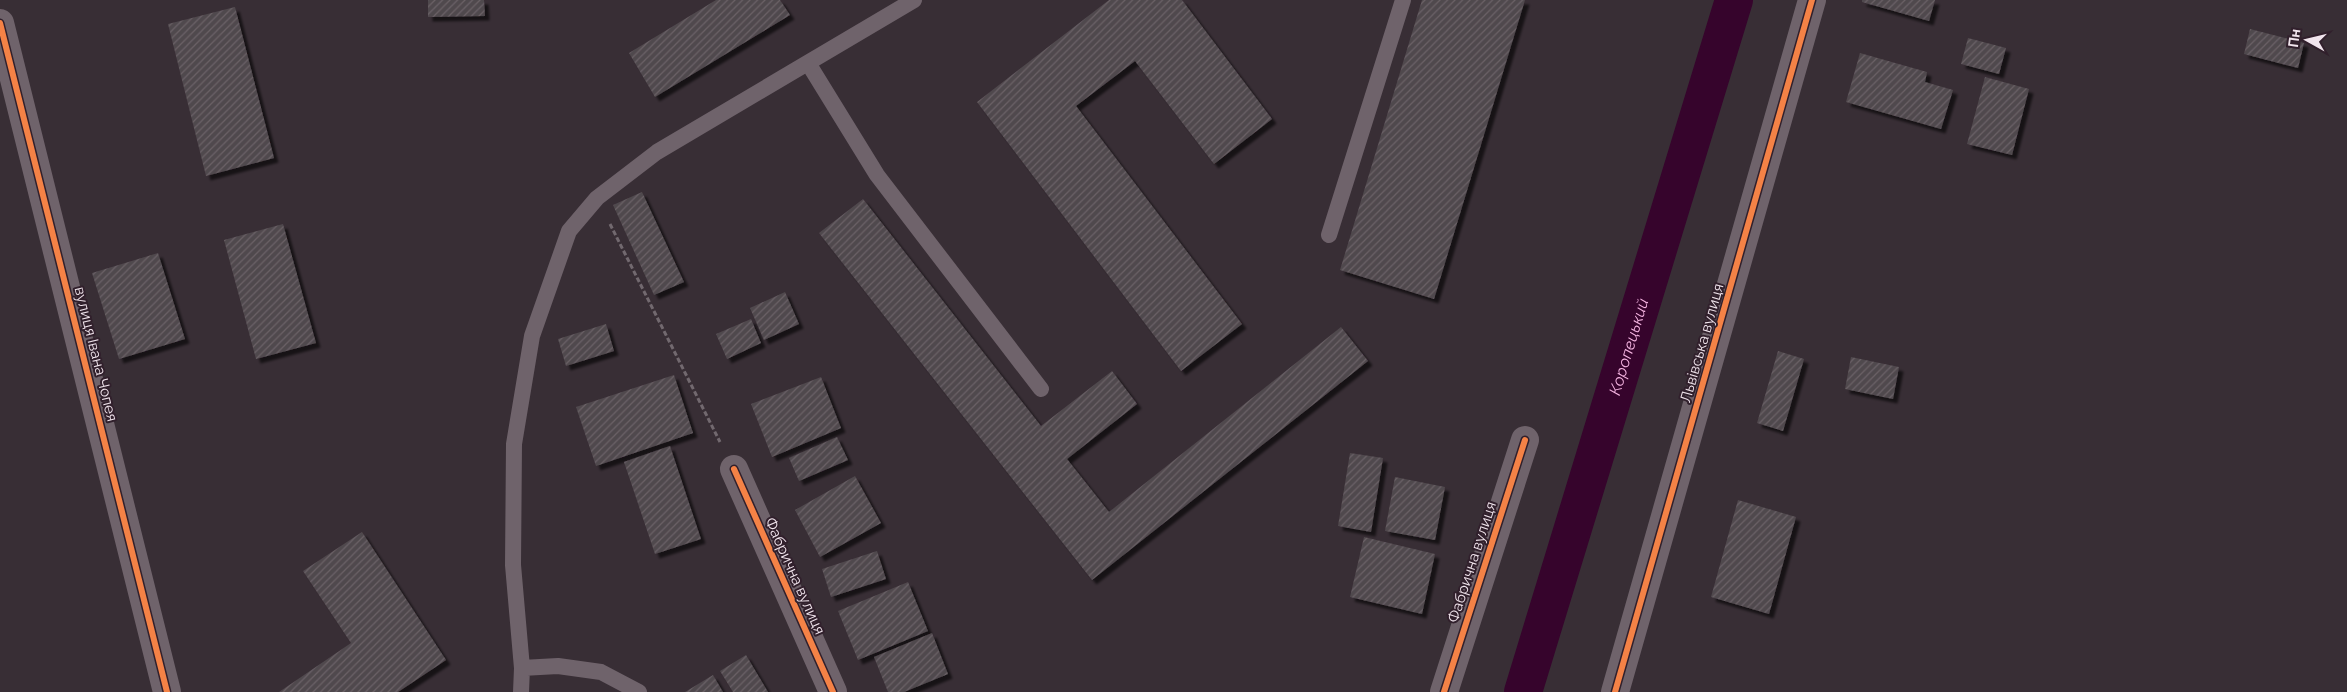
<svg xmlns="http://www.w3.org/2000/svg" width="2347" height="692" font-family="Raleway,sans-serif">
<defs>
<pattern id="building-hatch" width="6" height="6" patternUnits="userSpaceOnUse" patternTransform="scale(1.25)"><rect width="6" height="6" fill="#50484d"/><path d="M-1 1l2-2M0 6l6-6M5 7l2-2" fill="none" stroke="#6a6267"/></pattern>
<filter id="shadow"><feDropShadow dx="4.5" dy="4.5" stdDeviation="1" flood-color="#0009"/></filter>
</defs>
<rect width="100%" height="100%" fill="#382e35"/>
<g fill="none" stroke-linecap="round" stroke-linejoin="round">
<path stroke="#36042c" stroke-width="38" id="s1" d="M1523,692L1734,0"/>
</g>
<path fill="url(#building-hatch)" filter="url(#shadow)" d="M428,0H484L485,16L428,17Z
M716,0H780L790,15L655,97L629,53Z
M1109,0H1182L1272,119L1214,164L1135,61L1076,106L1242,324L1181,371L977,102Z
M1422,0H1525L1434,299L1340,270Z
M1862,0H1935L1929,21L1862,2Z
M235,7L274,158L206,176L168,24Z
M2250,29L2304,43L2298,68L2244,54Z
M1968,38L2006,48L1999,74L1961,64Z
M1860,53L1927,72L1925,82L1953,90L1941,129L1846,102Z
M1985,77L2029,89L2012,155L1967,144Z
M642,192L684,282L654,295L613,205Z
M863,199L1041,426L1112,371L1137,404L1067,459L1109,512L1341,327L1368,361L1092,580L819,233Z
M283,224L316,343L256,359L224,240Z
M158,253L185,339L119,359L92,273Z
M785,292L799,324L764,340L750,308Z
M751,319L761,343L727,359L716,334Z
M606,324L614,351L566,366L558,339Z
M1778,351L1804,359L1783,431L1757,423Z
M1851,357L1899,367L1893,399L1845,389Z
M674,375L693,433L596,466L576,407Z
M821,377L841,428L772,457L751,404Z
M837,437L848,460L799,481L789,458Z
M670,446L701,539L655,554L624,462Z
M1350,453L1383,458L1371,532L1338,526Z
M855,476L881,523L820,557L795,510Z
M1395,477L1445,487L1435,540L1385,531Z
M1738,500L1796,517L1769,614L1711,597Z
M362,532L446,660L398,692H279L351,643L303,571Z
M1364,537L1435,554L1422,614L1350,597Z
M877,551L886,579L831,597L822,569Z
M908,582L928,631L858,660L838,611Z
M932,633L948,674L904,692H888L874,657Z
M746,655L768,692H733L720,671Z
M713,675L723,692H685Z"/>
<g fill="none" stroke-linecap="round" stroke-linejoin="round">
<path stroke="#72696f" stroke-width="3" stroke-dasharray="5 2.5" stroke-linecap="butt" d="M610,224L720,442"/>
<path stroke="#6f636b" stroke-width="16" d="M808,63L877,175L1041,389
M1329,235L1403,0
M522,668L558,666L601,672L639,692
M521,692L522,668L513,565L514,444L532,336L569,231L597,198L657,152L914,0"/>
<path stroke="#6f636b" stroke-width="28" d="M0,23L167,692
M734,469L833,692
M1444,692L1525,440
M1615,692L1812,0"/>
<g stroke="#31202c" stroke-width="9">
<path id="cycleway" d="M0,23L167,692
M734,469L833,692
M1444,692L1525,440
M1615,692L1812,0"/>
</g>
<use href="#cycleway" stroke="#f48246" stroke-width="6"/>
</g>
<g text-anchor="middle" stroke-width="4" stroke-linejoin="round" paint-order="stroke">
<g font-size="15" fill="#f1e5ed" stroke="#31202c">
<text transform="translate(1702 343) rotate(-74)" y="5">Львівська вулиця</text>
<text transform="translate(96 354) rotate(76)" y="5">вулиця Івана Чопея</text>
<text transform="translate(1472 562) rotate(-72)" y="5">Фабрична вулиця</text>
<text transform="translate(795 576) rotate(66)" y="5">Фабрична вулиця</text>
</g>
<g font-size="16" font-style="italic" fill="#f6b5e2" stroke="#31202c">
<text dy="6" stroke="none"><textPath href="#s1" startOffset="361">Коропецький</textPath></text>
</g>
</g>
<g transform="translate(2307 40) rotate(278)" stroke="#31202c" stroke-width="4" paint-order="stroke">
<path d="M0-4L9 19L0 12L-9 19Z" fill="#f1e5ed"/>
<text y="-8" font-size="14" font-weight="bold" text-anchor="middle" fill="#f1e5ed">Пн</text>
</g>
</svg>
